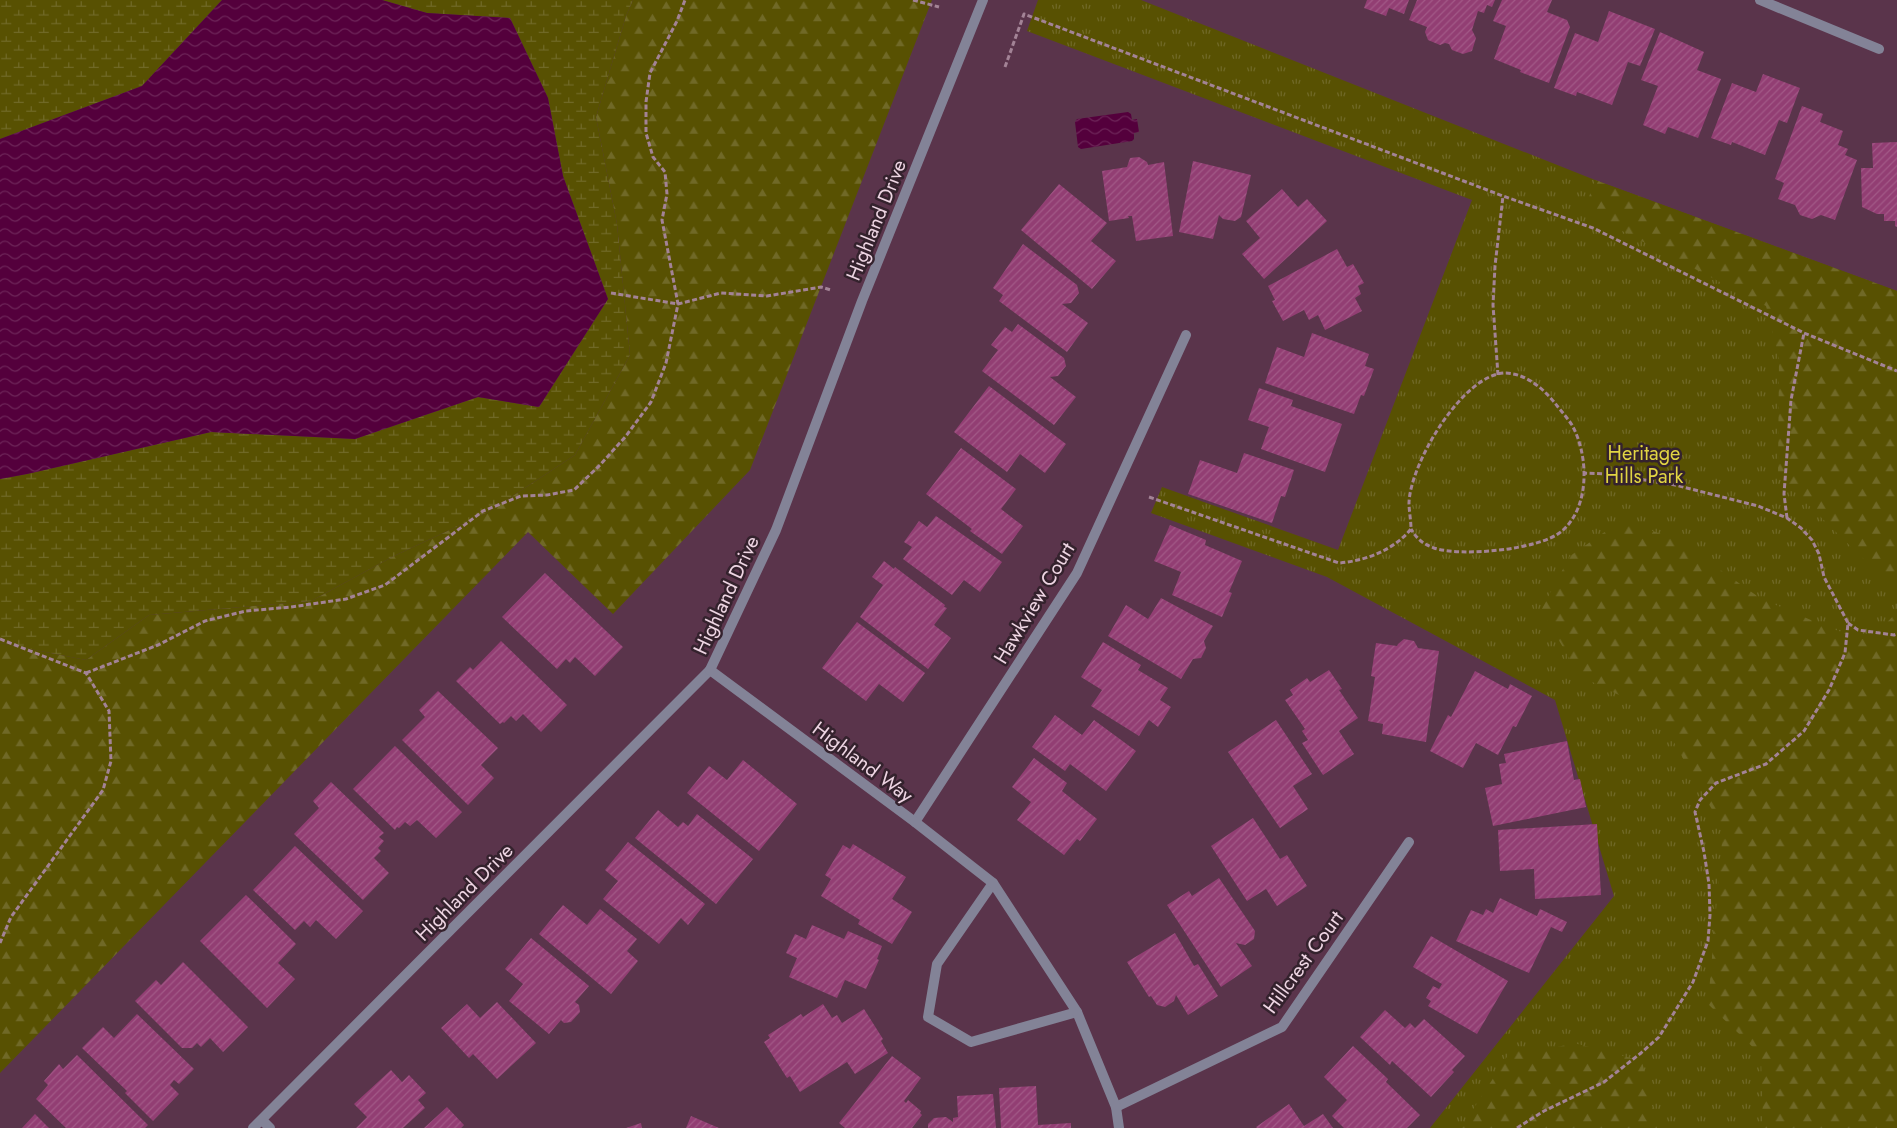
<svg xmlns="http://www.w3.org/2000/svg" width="1897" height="1128" font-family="Jost,sans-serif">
<defs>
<pattern id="grass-tufts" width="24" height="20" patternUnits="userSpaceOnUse" patternTransform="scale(1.25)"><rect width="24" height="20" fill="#585102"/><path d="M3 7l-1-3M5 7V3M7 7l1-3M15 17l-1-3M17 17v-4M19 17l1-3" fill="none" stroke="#706927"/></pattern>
<pattern id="forest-firs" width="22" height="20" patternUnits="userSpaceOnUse" patternTransform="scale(1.25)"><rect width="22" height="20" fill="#585102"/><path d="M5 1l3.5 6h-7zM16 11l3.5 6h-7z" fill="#706927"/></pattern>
<pattern id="wetland-marsh" width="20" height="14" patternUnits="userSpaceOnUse" patternTransform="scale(1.25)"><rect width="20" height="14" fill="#585102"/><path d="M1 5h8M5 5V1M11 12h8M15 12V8" fill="none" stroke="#706927"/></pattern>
<pattern id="water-waves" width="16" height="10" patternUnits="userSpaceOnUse" patternTransform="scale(1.25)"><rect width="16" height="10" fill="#54003c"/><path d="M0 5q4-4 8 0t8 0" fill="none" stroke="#6d2458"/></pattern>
<pattern id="building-hatch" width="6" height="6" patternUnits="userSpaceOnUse" patternTransform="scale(1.25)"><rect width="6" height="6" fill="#923e73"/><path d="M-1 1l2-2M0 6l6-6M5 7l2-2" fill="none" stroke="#a25987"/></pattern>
</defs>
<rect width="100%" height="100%" fill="#5a344b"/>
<path fill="url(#grass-tufts)" d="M1038,0H1141L1595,180L1897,291V1128H1430L1614,896L1555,700L1327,577L1151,513L1162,487L1338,550L1472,200L1027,31Z"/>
<path fill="url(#forest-firs)" d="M633,0H932L750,470L613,614L528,532L0,1073V643L86,660L149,615L311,601L394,556L488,512L575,455L630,355L617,224L596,117L626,16Z
M1595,180L1897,291V592L1778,475L1779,359L1766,306L1584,211Z
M1622,520L1678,540L1760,598L1827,627L1869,641L1897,612V1128H1763L1761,1055L1708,1004L1723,829L1658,714L1580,676L1541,610L1570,556Z
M1574,1043L1642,1061L1657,1128H1461L1514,1046L1545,1050Z"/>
<path fill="url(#wetland-marsh)" d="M0,0H222L142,86L0,139Z
M382,0H633L626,16L596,117L617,224L630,355L575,455L488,512L394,556L311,601L149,615L86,660L0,643V479L27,474L211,432L355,439L478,397L539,407L608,299L563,176L548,98L510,18L427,13Z"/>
<path fill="url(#water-waves)" d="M222,0H382L427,13L510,18L548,98L563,176L608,299L539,407L478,397L355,439L211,432L27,474L0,479V139L142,86Z
M1128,112L1131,114L1132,120L1137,119L1139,132L1134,133V139L1132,141L1081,149L1078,147L1075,122L1077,119Z"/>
<path fill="url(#building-hatch)" d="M1367,0H1409L1404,14L1389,8L1386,16L1364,8Z
M1417,0H1495L1492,7L1487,5L1484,13L1478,11L1472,30L1476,38L1472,51L1463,54L1452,50L1449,44L1445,43L1440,45L1428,40L1425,32L1427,27L1409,20Z
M1502,0H1552L1547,12L1567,20L1570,27L1549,83L1520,72L1521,70L1494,59L1506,26L1493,21Z
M1609,11L1655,29L1640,66L1628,62L1612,105L1577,92L1576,96L1554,88L1575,33L1598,42Z
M1660,32L1704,52L1697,70L1721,79L1698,138L1668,127L1665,134L1643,125L1658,86L1641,80Z
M1763,74L1800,88L1787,123L1779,120L1765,155L1732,142L1731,145L1711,138L1732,83L1756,92Z
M1802,106L1823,114L1820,122L1843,131L1838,145L1848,149L1845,155L1857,160L1835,220L1821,215L1812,219L1800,215L1795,205L1778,199L1784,183L1775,179Z
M1897,142V227L1895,226V221H1884V214H1877L1862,207L1861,168H1873L1872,143Z
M1139,157L1147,162L1148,165L1164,162L1173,236L1136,241L1132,216H1128L1129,218L1109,221L1102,171L1127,167L1130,158Z
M1193,161L1251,175L1241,217L1235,221L1223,219L1219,215L1213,239L1179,232Z
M1059,184L1107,223L1091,241L1116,261L1092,289L1021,230Z
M1282,189L1298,207L1307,199L1327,221L1264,279L1242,254L1260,238L1246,221Z
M1023,244L1077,285L1079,293L1071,303L1062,304L1088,323L1067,352L999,301L1003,295L993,288Z
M1337,249L1347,267L1353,264L1364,283L1358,286L1361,294L1355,298L1362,311L1325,330L1318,315L1309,320L1304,310L1283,321L1272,301L1275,300L1268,286Z
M1018,324L1064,358L1066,366L1058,376L1050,377L1076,397L1054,425L982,371L998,350L991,345L1005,327L1012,332Z
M1312,333L1369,354L1365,366L1374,369L1364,396L1361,395L1354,414L1265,383L1277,347L1304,357Z
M989,386L1066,444L1045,473L1020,454L1007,472L954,432Z
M1259,388L1293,400L1291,406L1342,424L1325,472L1261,449L1269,427L1248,420Z
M961,448L1016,489L1001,509L1023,526L1002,554L970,531L972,529L926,494Z
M1244,453L1294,470L1285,497L1281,496L1272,523L1188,494L1200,460L1237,473Z
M936,516L1002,562L980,592L964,580L952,595L903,559L912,547L904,542L919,521L927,527Z
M1170,525L1206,540L1205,545L1242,561L1229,592L1232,593L1222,617L1172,595L1181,572L1154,561Z
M884,561L894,569L895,567L945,605L944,607L947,608L934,625L951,638L928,669L860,617L883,585L872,577Z
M545,573L623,647L595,676L575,657L570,663L566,659L557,669L502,617Z
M1161,598L1213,626L1204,641L1206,648L1201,658L1193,659L1181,679L1108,636L1126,605L1148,619Z
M857,622L925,673L903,702L879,684L866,701L822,668Z
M1404,639L1414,641L1418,648L1439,651L1426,742L1382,734L1383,724L1368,721L1375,677L1371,676L1376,643L1397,646L1398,644Z
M501,641L567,705L541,732L523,714L516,721L511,716L504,723L503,722L500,724L456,681L470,667L473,670Z
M1103,642L1141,665L1138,670L1168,688L1160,700L1171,707L1158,727L1149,720L1139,736L1091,706L1102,690L1081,677Z
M1329,670L1342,689L1339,690L1358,718L1339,731L1354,754L1323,775L1302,743L1308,740L1302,731L1305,729L1285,700L1293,695L1290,690L1307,678L1310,682Z
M1475,671L1508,689L1510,684L1532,696L1516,727L1513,726L1498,755L1476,743L1463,768L1430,751L1448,715L1451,717Z
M438,691L498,748L481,765L494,778L468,805L402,740L425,717L419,710Z
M1055,715L1082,735L1094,720L1136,751L1106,791L1070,764L1065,771L1032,747Z
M1276,720L1312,774L1293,786L1308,809L1280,828L1228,752Z
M1567,741L1574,780L1580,779L1586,807L1493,826L1485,788L1502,784L1499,764L1506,763L1504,754Z
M395,746L462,812L436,838L417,820L410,826L405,822L399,828L397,827L395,830L353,789Z
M1034,758L1067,783L1062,791L1097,819L1080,841L1077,839L1064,855L1017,820L1031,802L1012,787Z
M743,760L797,804L759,851L687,793L709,766L727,780Z
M331,782L384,833L379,837L384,841L378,848L381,851L374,858L389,873L363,900L294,834L319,808L313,801Z
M658,810L678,827L683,822L688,826L697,814L753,859L716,904L635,838Z
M1253,818L1280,859L1287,855L1307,886L1277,906L1266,889L1247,901L1211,846Z
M1597,824L1601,895L1535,899L1534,869L1500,871L1498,830Z
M628,842L705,904L688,925L681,918L659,944L603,899L618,881L605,870Z
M853,844L906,877L892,899L912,912L892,944L858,924L860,920L821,896L831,879L825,875L843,845L850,849Z
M295,846L363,911L336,939L316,920L310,927L304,921L295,930L253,890Z
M1219,878L1255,931L1254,939L1245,945L1236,943L1252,966L1221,987L1167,905L1189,891L1192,896Z
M246,895L296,944L278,963L295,979L267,1008L200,941Z
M1500,898L1537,916L1540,909L1567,922L1562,932L1551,927L1529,973L1456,941L1471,910L1483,915L1486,909L1493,913Z
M563,905L587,925L600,909L637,939L627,951L638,961L611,994L539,934Z
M812,925L844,939L848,931L882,946L877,959L879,960L866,989L845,980L837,998L789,977L797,958L786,953L795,934L806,939Z
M1175,933L1194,966L1198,964L1218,996L1188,1015L1176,995L1174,1001L1165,1007L1157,1005L1151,996L1149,997L1127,962Z
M1431,936L1508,981L1477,1034L1428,1006L1431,1001L1426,998L1433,986L1439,989L1442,984L1413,967Z
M531,938L589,986L575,1002L579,1005L580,1012L571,1022L564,1023L561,1020L549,1034L509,1001L523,984L505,969Z
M183,962L248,1027L223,1052L210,1038L201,1047L197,1043L192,1048H182L135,1001L156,980L161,985Z
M497,1002L536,1043L497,1079L473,1054L469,1058L441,1028L467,1004L480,1018Z
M823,1004L832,1018L837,1015L842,1023L864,1009L883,1039L881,1041L888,1053L855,1074L847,1062L800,1092L790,1076L787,1078L764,1042L770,1038L768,1035L801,1014L803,1017Z
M1385,1010L1405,1028L1410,1023L1415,1028L1424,1019L1465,1056L1452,1070L1454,1072L1431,1097L1392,1061L1390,1065L1360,1037Z
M137,1014L194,1069L179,1084L174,1080L170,1085L179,1094L153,1121L125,1093L127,1091L82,1048L103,1027L114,1038Z
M1353,1046L1388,1079L1386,1082L1420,1115L1407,1128H1344L1332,1116L1347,1100L1324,1077Z
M77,1055L148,1125L145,1128H66L36,1099L48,1085L44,1081L59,1064L63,1069Z
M892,1056L921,1078L904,1101L906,1103L908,1100L921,1111L920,1113L922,1115L912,1128H845L839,1123Z
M391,1070L402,1082L409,1075L426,1093L418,1100L425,1108L403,1128H356L367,1117L354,1104Z
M1036,1086L1038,1125L1071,1123V1128H1001L999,1088Z
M993,1094L996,1128H928V1124L934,1118L946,1117L953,1122V1118L958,1117L957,1096Z
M1289,1104L1304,1126L1323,1114L1333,1128H1257L1256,1127Z
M447,1107L464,1125L461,1128H424Z
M35,1114L49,1128H22Z
M691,1116L719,1128H686Z
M641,1123L642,1128H626Z"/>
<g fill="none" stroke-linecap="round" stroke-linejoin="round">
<path stroke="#a38396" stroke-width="3" stroke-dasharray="5 2.5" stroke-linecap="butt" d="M913,0L939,7
M1005,67L1024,14L1503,196L1593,228L1804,333L1897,371
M611,293L678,304L721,293L767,296L821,287L831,290
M1498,375L1493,305L1495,266L1503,196
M1149,497L1339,563C1365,561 1394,550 1411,529C1411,520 1409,511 1409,503C1410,464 1463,373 1506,373C1528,374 1546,391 1558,407C1563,413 1568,419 1572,425C1589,456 1590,507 1562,531C1540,550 1461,557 1434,548C1423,544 1417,539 1411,529
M1787,518L1784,494L1791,400L1804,333
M1848,623L1858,630L1894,635L1897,634
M0,639L86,673L109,711L111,761L103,790L11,917L0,943
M86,673L158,645L205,621L246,611L291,607L346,599L385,585L483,511L521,496L547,495L574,490L600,465L626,436L651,402L666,363L678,304L662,220L667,194L665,172L653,157L646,133V102L650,73L677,21L685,0
M1517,1128L1544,1111L1604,1082L1641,1053L1659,1037L1693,982L1708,941L1710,915L1709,884L1704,852L1695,812L1700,800L1716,783L1766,764L1804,731L1829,690L1845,653L1848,623L1824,577L1819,554L1812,540L1801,528L1787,518L1758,506L1675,485L1609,474L1583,473"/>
<path stroke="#838397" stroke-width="10" d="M1760,0L1879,49
M915,822L1077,573L1186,335
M993,883L937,964L928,1017L971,1042L1077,1012
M1116,1107L1282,1027L1409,842
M262,1120L270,1128
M253,1128L710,670"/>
<path stroke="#838397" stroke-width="10" d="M983,0L862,301L776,530L710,670L915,822L993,883L1077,1012L1116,1107L1119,1128"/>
</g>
<g text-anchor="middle" stroke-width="5" stroke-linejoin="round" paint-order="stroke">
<g font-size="20" fill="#eed5e3" stroke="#34222d">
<text transform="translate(876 220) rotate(-68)" y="7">Highland Drive</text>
<text transform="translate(726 595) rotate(-65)" y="7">Highland Drive</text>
<text transform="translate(1034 603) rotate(-59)" y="7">Hawkview Court</text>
<text transform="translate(863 762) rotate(37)" y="7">Highland Way</text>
<text transform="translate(464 892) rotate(-45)" y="7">Highland Drive</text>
<text transform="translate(1303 962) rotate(-54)" y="7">Hillcrest Court</text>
</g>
<g font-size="20" fill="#e2d543" stroke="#34222d">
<text x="1644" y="460">Heritage<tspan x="1644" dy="23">Hills Park</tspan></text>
</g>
</g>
</svg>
